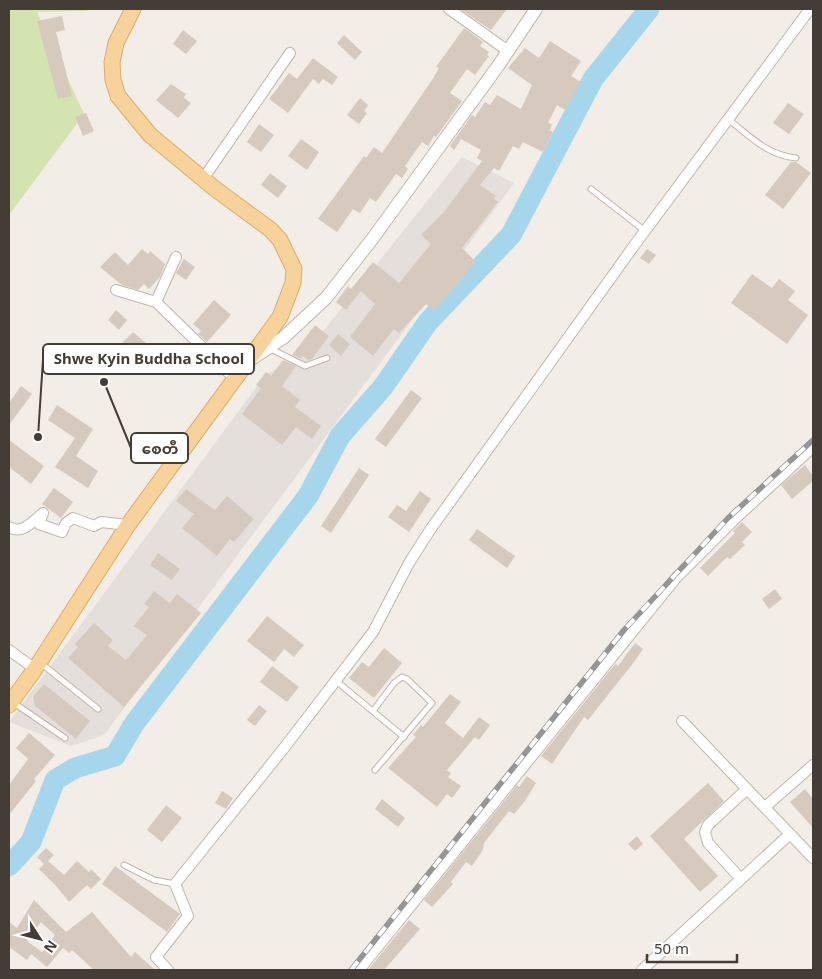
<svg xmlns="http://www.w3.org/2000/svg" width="822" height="979" font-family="'Noto Sans','Noto Sans Myanmar',sans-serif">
<rect width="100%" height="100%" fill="#f2ede6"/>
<path fill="#e4dfdb" d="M462,157L514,183L104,735L71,746L9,722L266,374L302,358Z"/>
<path fill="#d3e4b1" d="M9,9H89L87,11L37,12L84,114L9,215Z"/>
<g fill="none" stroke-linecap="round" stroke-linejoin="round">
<path stroke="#a6d6eb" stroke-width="21" d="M9,866L31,842L55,780L75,768L115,756L134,724L308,496L340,436L383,387L428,322L511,235L593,79L649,9"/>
</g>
<path fill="#d6cabf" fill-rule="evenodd" d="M460,9H507L491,30Z
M62,16L65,30L56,32L72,96L58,99L37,21Z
M464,28L483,42L480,46L489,52L487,55L489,56L475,75L467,69L450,93L462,101L436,137L434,136L428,146L422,142L405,166L408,169L402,178L396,174L376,202L370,198L360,213L353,209L337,232L318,219L364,156L366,158L374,147L382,153L434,77L439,68L436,67Z
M183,30L197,41L186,54L173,44Z
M344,35L362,52L355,60L337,43Z
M550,41L581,61L571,76L581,82L565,110L557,105L548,123L552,124L550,130L553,132L543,152L523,142L519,149L513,146L499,171L494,168L480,185L496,196L494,199L498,202L462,248L476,262L434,311L426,304L399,333L394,329L373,356L350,337L375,304L361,291L346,310L336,302L348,286L351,289L373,262L399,283L431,244L421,235L444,212L482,161L477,158L481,150L461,139L454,150L450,146L472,115L475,117L485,102L490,105L497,95L521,109L532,85L508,68L525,48L539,58Z
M313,58L338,77L332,85L323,79L319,84L313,79L288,113L269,99L289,73L297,79Z
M171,84L186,94L184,98L191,103L178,118L156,100Z
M360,98L368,105L364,111L367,113L359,124L347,115Z
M788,103L804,114L789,134L773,123Z
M86,113L94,131L83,136L75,117Z
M259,124L274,135L261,152L247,142Z
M301,139L319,152L307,170L288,156Z
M791,162H796L811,173L783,209L765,195Z
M270,173L287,186L278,198L261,185Z
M142,249L148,254L150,251L165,264L160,277L149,289L144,284L138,290L122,285L100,267L115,252L128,265Z
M647,249L656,255L649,264L640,258Z
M184,259L195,267L186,280L176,273Z
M752,274L772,288L779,279L795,291L788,300L808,315L787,344L731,303Z
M214,300L231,315L207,342L198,334L201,331L193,324Z
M116,310L127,320L119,330L108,320Z
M315,325L329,336L312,359L308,360L303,356L301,359L292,355Z
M133,332L146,343L134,357L120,345Z
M338,334L350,344L341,356L329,345Z
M283,360L296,366L282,386L300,400L295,407L321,426L312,439L296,427L282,445L242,414L261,388L256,385L266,372L271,376Z
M21,386L32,394L9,425V403Z
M411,390L422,398L386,447L375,439Z
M57,405L93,429L76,456L98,471L88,488L55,467L75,438L48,420Z
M9,440L44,466L31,484L9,467Z
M805,465L813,476V481L792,499L781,485Z
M359,468L369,475L331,533L321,526Z
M54,488L73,502L61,518L42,504Z
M186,489L215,510L227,496L254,519L234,542L230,539L217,556L182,528L194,514L176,501Z
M420,491L431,499L409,532L388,517L397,505L406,511Z
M742,522L752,532L742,542L745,545L730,559L727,557L708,576L700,568L735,533L733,531Z
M477,529L515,556L507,568L469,540Z
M158,553L180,569L172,580L150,565Z
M775,589L782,599L769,609L762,599Z
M154,591L170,603L177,594L201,613L124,707L68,658L78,647L75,644L94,623L113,640L108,646L126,660L147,635L134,626L149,607L144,604Z
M267,616L304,645L294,657L284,649L274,662L247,641Z
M635,643L643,649L634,662L588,720L584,717L552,764L541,756L612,668L616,664L618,666Z
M384,648L402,663L374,698L349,678L362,662L369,667Z
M272,666L299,687L287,702L260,682Z
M44,684L90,721L76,739L35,706L33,697Z
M450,694L461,702L445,723L463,738L479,717L490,725L479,740L475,737L447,770L451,773L448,777L461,786L452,798L447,794L437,807L388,768L416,737L413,735L421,725L423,727Z
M259,705L267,711L255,726L247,720Z
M29,733L55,755L34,779L36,781L9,815V785L28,759L16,748Z
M527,776L536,783L525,801L514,814L509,811L484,843L483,850L472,866L466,862L451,882L453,884L432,907L424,900L517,785L519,787Z
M708,783L724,801L684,839L718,876L700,892L650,836Z
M805,789L813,799V828L790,802Z
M222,791L233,798L226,809L215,803Z
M382,799L405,818L398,827L375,809Z
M166,805L182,818L162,842L147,830Z
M637,836L643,844L635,851L628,844Z
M46,848L54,855L48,861L64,875L77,861L89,872L91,869L101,879L91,889L87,885L69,902L57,887L39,869L44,864L37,857Z
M115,866L180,914L167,932L102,884Z
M34,900L66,932L92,912L131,957L135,952L155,970H94L72,950L69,953L63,948L47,967L31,954L27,960L9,947V922L17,928ZM41,922L55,935L42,952L27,941Z
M409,920L420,929L384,970H368Z"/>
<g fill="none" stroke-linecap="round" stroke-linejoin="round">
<g stroke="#c0b7ac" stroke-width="7">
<path id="service" d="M729,120C751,137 767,155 796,158
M591,189L645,231
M269,348L305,366L327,358
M42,664L98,709
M335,680L404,737
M14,703L65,738
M373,711L394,683L402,677L407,679L432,703L375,770
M124,865L154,880L175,884"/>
</g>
<g stroke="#c0b7ac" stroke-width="12">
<path id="minor" d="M449,9L508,51
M203,179L290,53
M116,290L156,302L235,379
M156,302L176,257
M43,513L39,524L62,532L66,523L73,518L94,526L101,522L128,525
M9,527C22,535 32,522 42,514
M9,650L35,669
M682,721L813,858
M765,807L813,765
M741,879L708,843L705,832L708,825L747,789
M168,970L156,957L188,916L175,884L284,748L373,632L409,563L430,530L636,243L810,9
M359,970L676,578L737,517L813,447
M642,970L790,834"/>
</g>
<g stroke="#c0b7ac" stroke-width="14">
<path id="tertiary" d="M253,358L283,338L326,298L373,238L498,66L536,9"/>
</g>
<g stroke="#dbad6b" stroke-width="17">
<path id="primary" d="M9,705L35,669L128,525L280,317L293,283L294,269L280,240L271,230L214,188L150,135L118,96L113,80L112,62L116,43L133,9"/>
</g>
<use href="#service" stroke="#fff" stroke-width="5"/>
<use href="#minor" stroke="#fff" stroke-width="10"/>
<use href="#tertiary" stroke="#fff" stroke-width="12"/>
<use href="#primary" stroke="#f7d29a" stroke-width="15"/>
<g stroke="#959595" stroke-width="5.5">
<path id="rail" d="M351,970L624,630L728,518L813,440"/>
</g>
<use href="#rail" stroke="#fff" stroke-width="4" stroke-dasharray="11" stroke-linecap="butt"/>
</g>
<path fill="none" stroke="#443d36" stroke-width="2" d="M38 437L43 359M104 382L131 448"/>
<g fill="#443d36" stroke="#fff" stroke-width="2">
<circle cx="38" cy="437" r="5"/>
<circle cx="104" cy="382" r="5"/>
</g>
<g fill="#fff" stroke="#443d36" stroke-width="2">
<rect x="43" y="344" width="211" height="30" rx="5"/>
<rect x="131" y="433" width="57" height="30" rx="5"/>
</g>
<g font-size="15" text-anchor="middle" font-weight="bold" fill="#443d36">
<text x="149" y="364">Shwe Kyin Buddha School</text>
<text x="160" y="454">စေတီ</text>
</g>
<rect width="822" height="979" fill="none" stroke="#443d36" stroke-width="20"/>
<g transform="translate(40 939) rotate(126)" stroke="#ffffff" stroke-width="4" paint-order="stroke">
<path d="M0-4L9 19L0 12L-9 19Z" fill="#443d36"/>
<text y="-8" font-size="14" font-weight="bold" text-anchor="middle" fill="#443d36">N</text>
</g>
<path d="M647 954v8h90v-8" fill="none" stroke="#443d36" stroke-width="2.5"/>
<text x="654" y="954" font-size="15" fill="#443d36" stroke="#ffffff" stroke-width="4" paint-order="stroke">50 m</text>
</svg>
